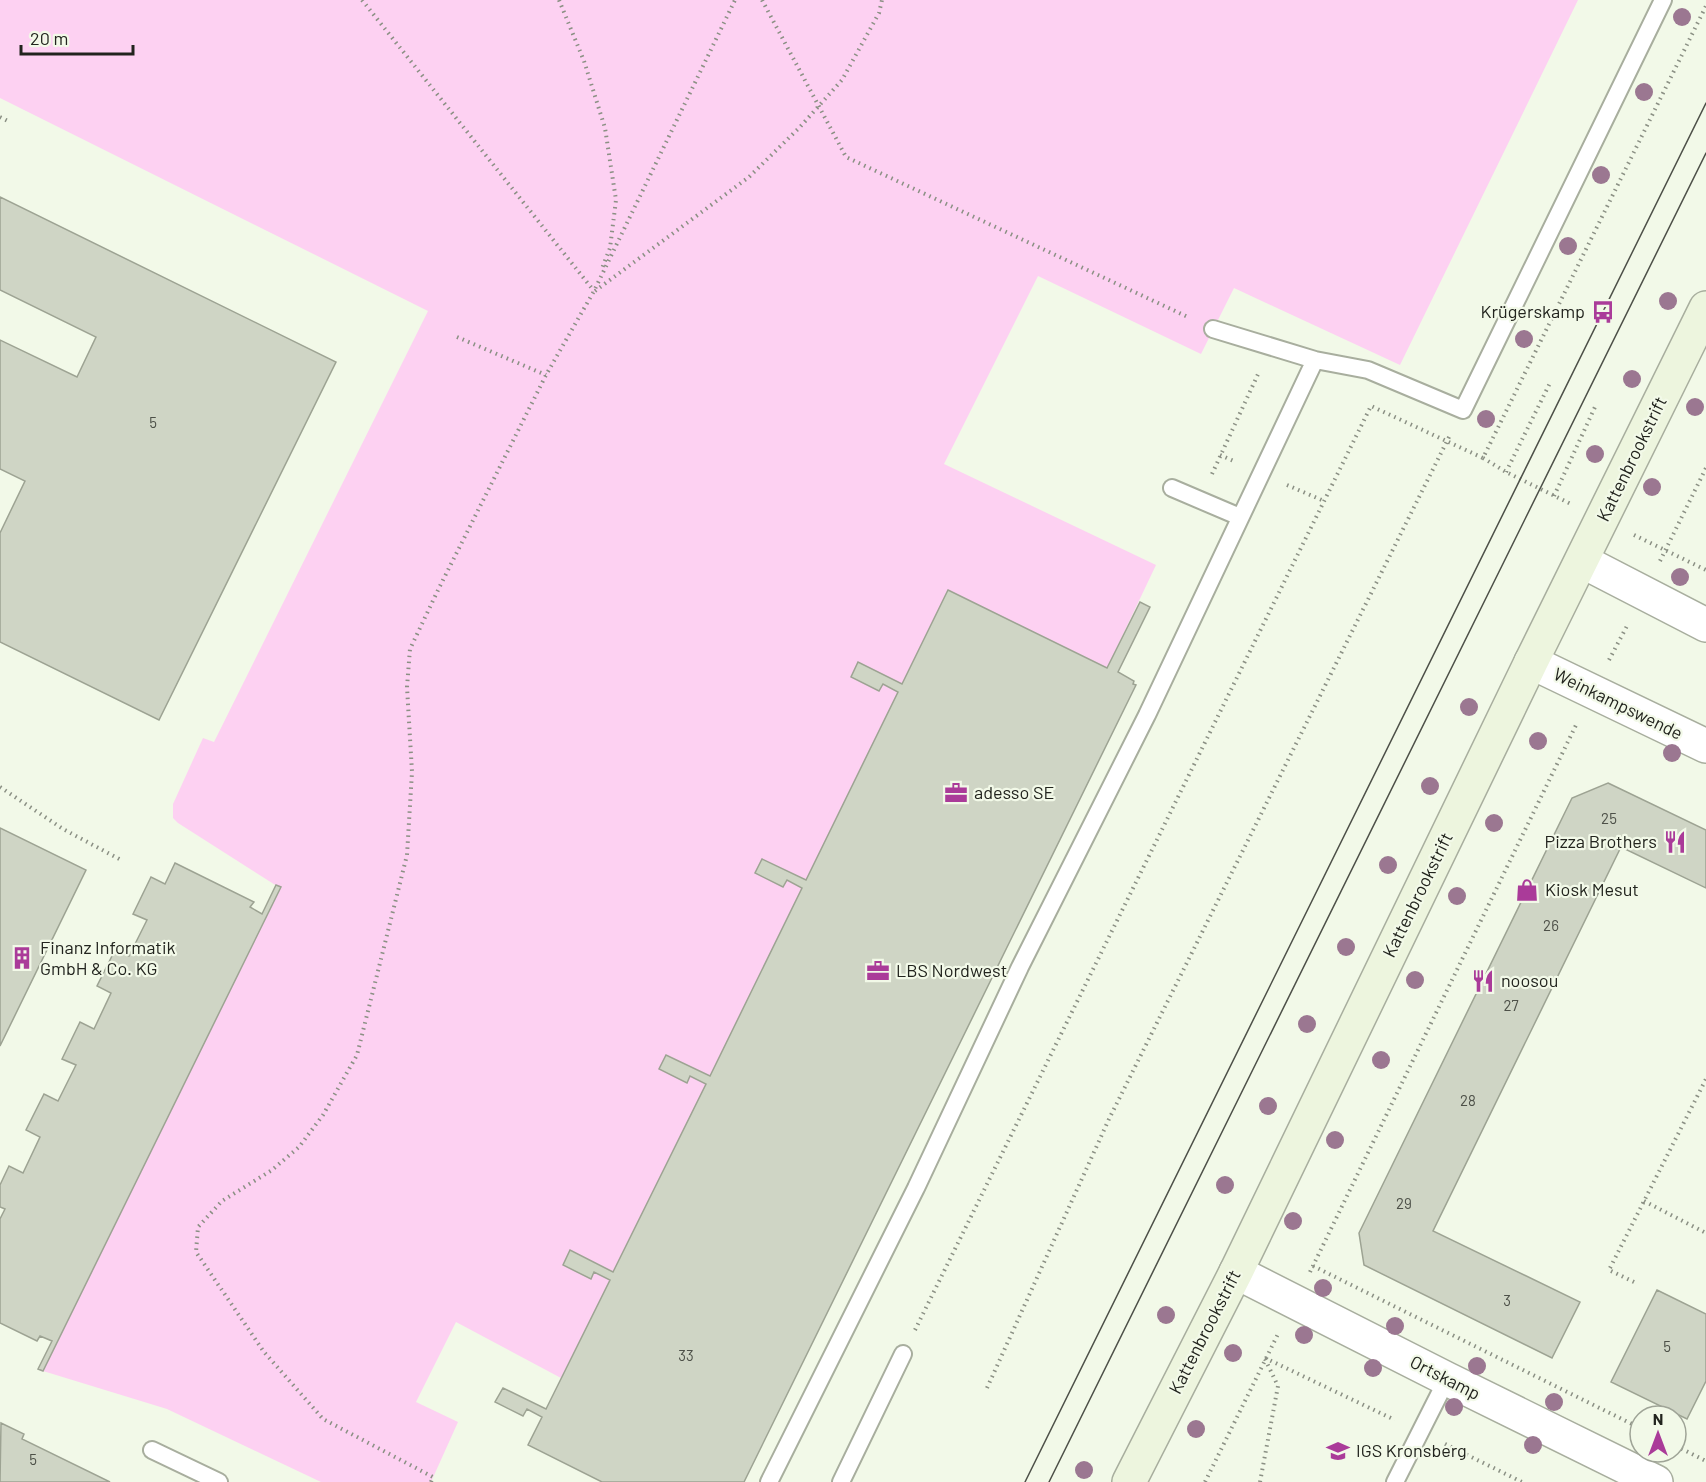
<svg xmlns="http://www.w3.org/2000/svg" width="1706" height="1482" font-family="Barlow,sans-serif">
<rect width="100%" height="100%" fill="#f2f9e8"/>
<path fill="#fdd1f2" d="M0,0H1578L1400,365L1234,288L1201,354L1038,276L944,464L1156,565L1107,668L948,590L902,684L851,677L879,691L883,684L898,692L806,880L762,859L755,873L783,887L787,880L802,888L710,1076L666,1055L659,1069L687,1083L690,1076L706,1084L613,1272L570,1251L563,1264L591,1279L594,1272L610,1280L561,1378L456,1322L416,1402L458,1422L431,1482H321L167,1409L43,1371L280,888L178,823L173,818V804L203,738L214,742L428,311L0,98Z"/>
<path fill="#cfd5c5" stroke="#9da393" stroke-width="1.5" d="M0,197L336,362L159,720L0,642V533L25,481L0,469V340L77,377L96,337L0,290Z
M948,590L1107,668L1140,602L1150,607L1118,672L1134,681L1133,684L1136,685L744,1482H602L528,1445L542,1417L527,1409L523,1416L495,1402L503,1388L546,1409L548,1405L610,1280L594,1272L591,1279L563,1265L570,1250L613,1272L706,1084L690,1076L687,1083L659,1069L666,1055L710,1076L802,888L787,880L783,887L755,873L762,859L806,880L898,692L883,684L879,691L851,677L858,662L902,684Z
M1608,783L1706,830V888L1621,847L1433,1231L1580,1302L1552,1358L1364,1265L1359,1233L1572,798Z
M0,828L86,870L0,1046Z
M175,863L254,902L250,907L262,914L276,885L281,887L43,1371L38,1369L52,1341L40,1336L37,1341L0,1323V1219L5,1209L0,1207V1185L9,1166L23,1173L40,1137L26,1130L44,1094L58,1101L76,1065L62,1059L80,1022L94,1029L111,993L97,986L115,950L129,956L147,920L133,914L151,877L165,884Z
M1657,1290L1706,1314V1381L1687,1419L1611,1382Z
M1,1423L24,1434L22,1439L110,1482H0Z"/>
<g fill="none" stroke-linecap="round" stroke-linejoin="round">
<g stroke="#a8ae9e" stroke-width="20">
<path id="lane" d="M1213,329L1315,360L1368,370L1463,410L1663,0
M1172,488L1240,517
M152,1450L219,1482
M769,1482L916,1188L1020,967L1147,715L1315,360
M841,1482L903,1354
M1395,1482L1447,1379"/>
</g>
<g stroke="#a8ae9e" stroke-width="36">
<path id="street" d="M1582,561L1706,625
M1531,662L1706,746
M1236,1272L1447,1379L1656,1482"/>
</g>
<g stroke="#a8ae9e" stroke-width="36">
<path id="secondary" d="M1129,1482L1236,1272L1531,662L1706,308"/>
</g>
<path stroke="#8b9084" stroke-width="4" stroke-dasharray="1.5 4.5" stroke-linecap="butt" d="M362,0L594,291
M559,0L584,61L605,128L616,200L610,248L601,271
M762,0L846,157L1190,318
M0,117L8,121
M595,291L749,177L800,127L842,80L879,13L882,0
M457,337L546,375
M1220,455L1236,462
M1483,458L1506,472L1571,504
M1506,472L1551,381
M1212,474L1259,372
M1287,485L1324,501
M1554,496L1595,407
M1634,535L1706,570
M1660,561L1706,468
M1609,660L1628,624
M0,787L63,829L123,861
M1644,1201L1706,1233
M1313,1266L1640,1428
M1310,1272L1577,723
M1634,1282L1609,1270L1706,1079
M915,1330L1371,406L1483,458L1706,6
M1265,1358L1395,1420
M987,1388L1109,1119L1451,433
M1445,1444L1522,1482
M1676,1446L1706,1461
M431,1482L433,1477L323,1419L264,1352L196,1252L198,1227L222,1201L272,1170L299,1147L323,1115L357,1055L407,855L412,772L407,687L410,649L439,588L546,375L594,291L735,0
M1205,1482L1279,1332
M1260,1482L1278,1386L1265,1359"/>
<use href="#lane" stroke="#fff" stroke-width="16"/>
<use href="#street" stroke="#fff" stroke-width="33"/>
<use href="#secondary" stroke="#edf5de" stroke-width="33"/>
<path stroke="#4d5048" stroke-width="1.5" d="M1025,1482L1706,103
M1049,1482L1706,153"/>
</g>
<g fill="#9b7791">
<circle cx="1682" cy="17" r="9"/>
<circle cx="1644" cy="92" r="9"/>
<circle cx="1601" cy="175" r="9"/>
<circle cx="1568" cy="246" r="9"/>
<circle cx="1668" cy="301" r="9"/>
<circle cx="1524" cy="339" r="9"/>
<circle cx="1632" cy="379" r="9"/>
<circle cx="1695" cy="407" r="9"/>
<circle cx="1486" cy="419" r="9"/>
<circle cx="1595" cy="454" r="9"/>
<circle cx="1652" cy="487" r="9"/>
<circle cx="1680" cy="577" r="9"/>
<circle cx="1469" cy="707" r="9"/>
<circle cx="1538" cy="741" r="9"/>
<circle cx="1672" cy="753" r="9"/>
<circle cx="1430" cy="786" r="9"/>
<circle cx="1494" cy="823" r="9"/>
<circle cx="1388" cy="865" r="9"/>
<circle cx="1457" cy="896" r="9"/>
<circle cx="1346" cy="947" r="9"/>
<circle cx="1415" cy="980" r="9"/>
<circle cx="1307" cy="1024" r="9"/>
<circle cx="1381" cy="1060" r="9"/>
<circle cx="1268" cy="1106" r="9"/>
<circle cx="1335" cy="1140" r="9"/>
<circle cx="1225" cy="1185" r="9"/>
<circle cx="1293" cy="1221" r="9"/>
<circle cx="1323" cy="1288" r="9"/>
<circle cx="1166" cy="1315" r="9"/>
<circle cx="1395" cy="1326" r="9"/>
<circle cx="1304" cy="1335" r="9"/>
<circle cx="1233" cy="1353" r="9"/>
<circle cx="1477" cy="1366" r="9"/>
<circle cx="1373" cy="1368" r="9"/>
<circle cx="1554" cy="1402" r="9"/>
<circle cx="1454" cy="1407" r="9"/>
<circle cx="1196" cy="1429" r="9"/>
<circle cx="1533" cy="1445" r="9"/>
<circle cx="1084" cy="1470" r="9"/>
</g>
<defs>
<g id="bus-bare" transform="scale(1.8)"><path d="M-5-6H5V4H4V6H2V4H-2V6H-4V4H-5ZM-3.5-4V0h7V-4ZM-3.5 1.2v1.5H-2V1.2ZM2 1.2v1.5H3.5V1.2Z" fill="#aa3b99" stroke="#f2f9e8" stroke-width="2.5" paint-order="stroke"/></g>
<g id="office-bare" transform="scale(1.8)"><path d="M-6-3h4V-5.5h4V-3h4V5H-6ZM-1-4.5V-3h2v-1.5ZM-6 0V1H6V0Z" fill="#aa3b99" stroke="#f2f9e8" stroke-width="2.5" paint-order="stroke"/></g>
<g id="restaurant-bare" transform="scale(1.8)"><path d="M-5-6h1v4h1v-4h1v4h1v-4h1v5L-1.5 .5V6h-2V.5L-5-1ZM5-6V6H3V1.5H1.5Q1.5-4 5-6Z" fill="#aa3b99" stroke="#f2f9e8" stroke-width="2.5" paint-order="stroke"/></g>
<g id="shop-bare" transform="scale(1.8)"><path d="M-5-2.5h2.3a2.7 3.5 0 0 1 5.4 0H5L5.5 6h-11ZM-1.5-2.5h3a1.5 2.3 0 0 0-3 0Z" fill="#aa3b99" stroke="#f2f9e8" stroke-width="2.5" paint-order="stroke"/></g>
<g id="building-bare" transform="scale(1.8)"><path d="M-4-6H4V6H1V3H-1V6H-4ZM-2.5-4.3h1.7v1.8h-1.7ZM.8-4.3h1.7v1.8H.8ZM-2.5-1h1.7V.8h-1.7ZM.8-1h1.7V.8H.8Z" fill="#aa3b99" stroke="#f2f9e8" stroke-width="2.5" paint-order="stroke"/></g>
<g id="school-bare" transform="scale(1.8)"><path d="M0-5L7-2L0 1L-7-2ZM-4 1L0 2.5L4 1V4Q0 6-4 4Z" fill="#aa3b99" stroke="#f2f9e8" stroke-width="2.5" paint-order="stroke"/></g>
</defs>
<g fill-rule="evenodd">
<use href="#bus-bare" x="1603" y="312"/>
<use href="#office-bare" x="956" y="793"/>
<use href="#restaurant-bare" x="1675" y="842"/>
<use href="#shop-bare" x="1527" y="890"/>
<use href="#building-bare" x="22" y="958"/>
<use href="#office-bare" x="878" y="971"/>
<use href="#restaurant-bare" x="1483" y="981"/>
<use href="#school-bare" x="1338" y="1451"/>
</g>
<g text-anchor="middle" stroke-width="4.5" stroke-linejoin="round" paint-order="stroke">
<g font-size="15" fill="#4d5048">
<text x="153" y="428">5</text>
<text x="1609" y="824">25</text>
<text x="1551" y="931">26</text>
<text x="1511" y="1011">27</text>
<text x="1468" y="1106">28</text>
<text x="1404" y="1209">29</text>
<text x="1507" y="1306">3</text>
<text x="1667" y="1352">5</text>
<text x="686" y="1361">33</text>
<text x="33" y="1465">5</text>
</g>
<g font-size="18" fill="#22241e" stroke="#f2f9e8" text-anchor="start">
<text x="1585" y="318" text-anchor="end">Krügerskamp</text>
<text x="974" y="799">adesso SE</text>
<text x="1657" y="848" text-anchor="end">Pizza Brothers</text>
<text x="1545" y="896">Kiosk Mesut</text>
<text x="40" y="954">Finanz Informatik<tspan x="40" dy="21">GmbH &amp; Co. KG</tspan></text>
<text x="896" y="977">LBS Nordwest</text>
<text x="1501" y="987">noosou</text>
<text x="1356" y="1457">IGS Kronsberg</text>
</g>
<g font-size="18" fill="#22241e" stroke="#f2f9e8">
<text transform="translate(1632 459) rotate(-64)" y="6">Kattenbrookstrift</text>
<text transform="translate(1618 704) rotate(26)" y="6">Weinkampswende</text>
<text transform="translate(1418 895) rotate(-64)" y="6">Kattenbrookstrift</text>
<text transform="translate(1205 1332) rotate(-63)" y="6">Kattenbrookstrift</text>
<text transform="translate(1445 1378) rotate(27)" y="6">Ortskamp</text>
</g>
</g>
<g transform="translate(1658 1434)"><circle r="28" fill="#f2f9e8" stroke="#9fa497" stroke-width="1.5"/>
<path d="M0-4.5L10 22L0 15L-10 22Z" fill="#aa3b99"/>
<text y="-9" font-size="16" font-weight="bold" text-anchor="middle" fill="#22241e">N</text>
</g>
<path d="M21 45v9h112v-9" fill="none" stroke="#22241e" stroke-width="3"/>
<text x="30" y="45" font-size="18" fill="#22241e" stroke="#f2f9e8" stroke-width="4.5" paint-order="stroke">20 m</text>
</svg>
